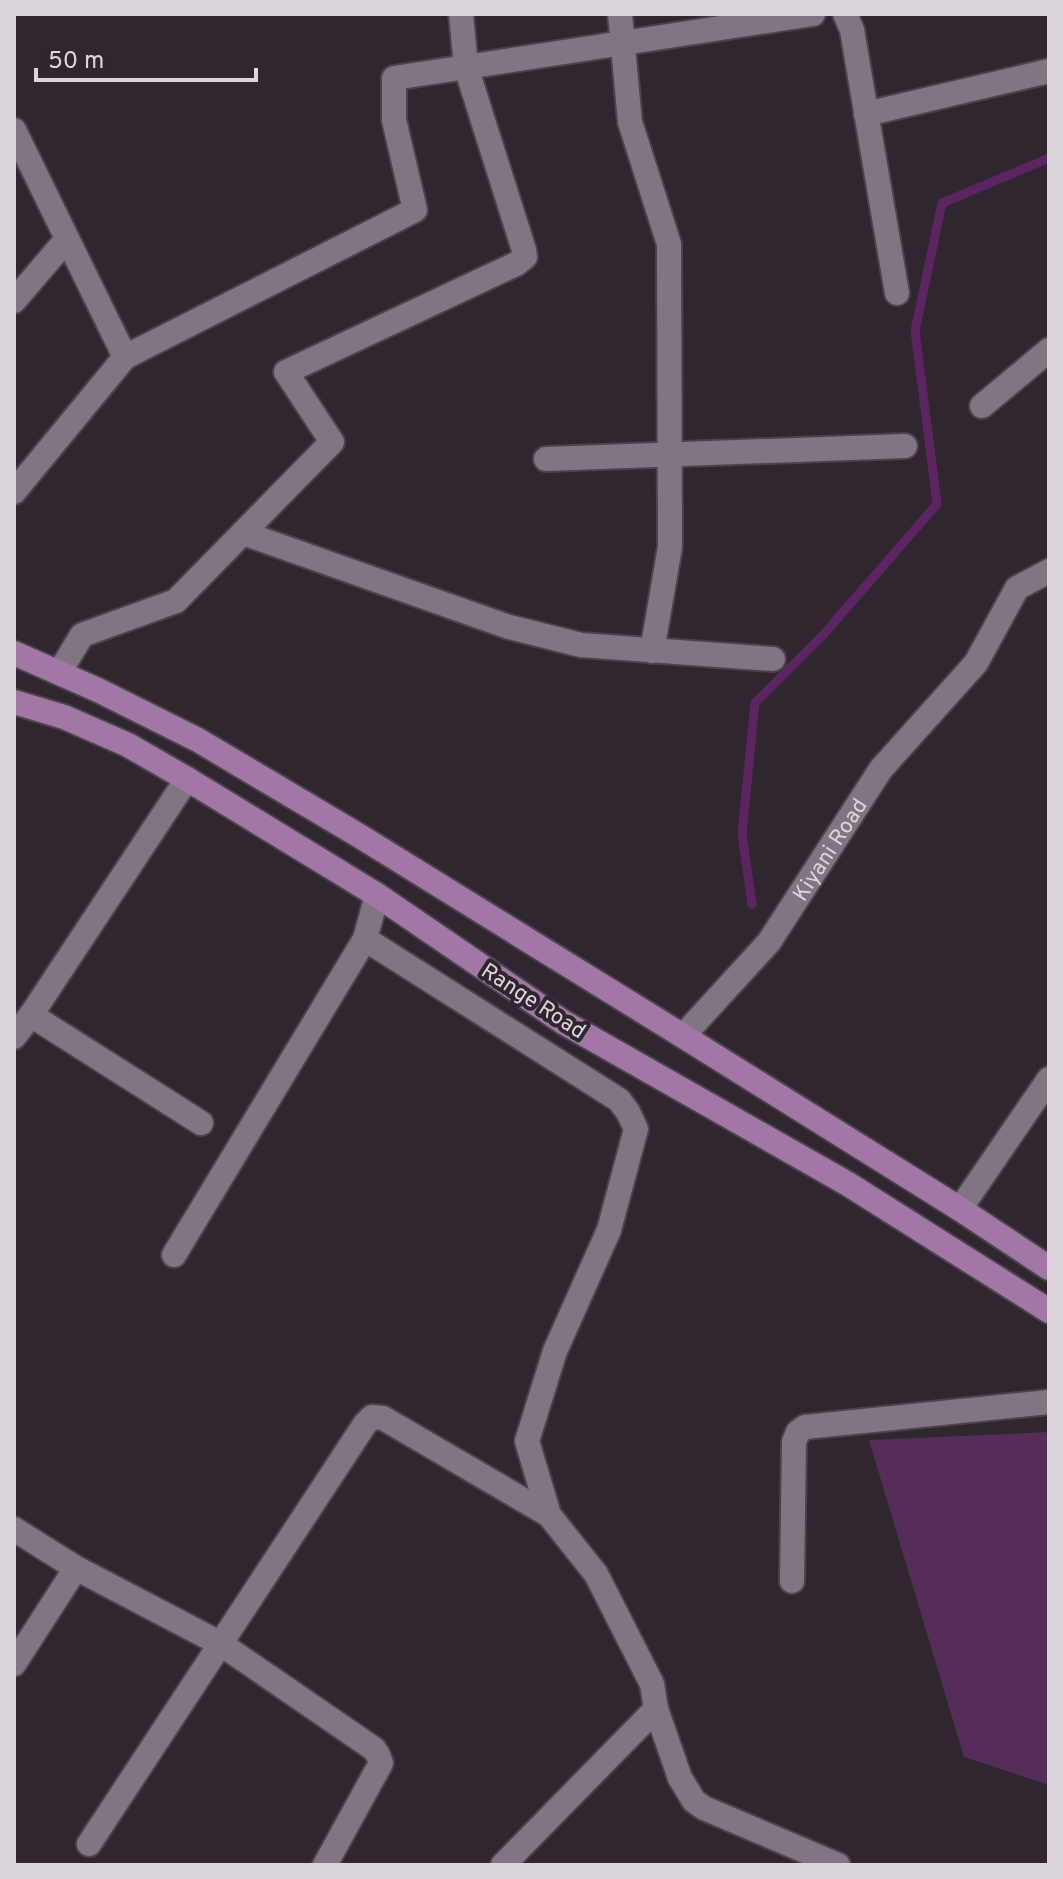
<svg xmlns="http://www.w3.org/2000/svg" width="1063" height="1879" font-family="Overpass,sans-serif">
<rect width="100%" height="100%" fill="#2f2630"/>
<path fill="#552d58" d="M1049,1432V1785L964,1757L869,1440Z"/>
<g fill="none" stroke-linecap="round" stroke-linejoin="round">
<path stroke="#5d2462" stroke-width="9" d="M752,904L742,834L755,703L824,634L937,504L915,331L942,203L1049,158"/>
<g stroke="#4a434b" stroke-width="28">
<g id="minor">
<path d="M620,14L630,122L669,244L670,547L652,651"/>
<path d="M845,14L852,30L897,293"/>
<path d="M866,114L1049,71"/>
<path d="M14,130L125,357"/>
<path d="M14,301L67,239"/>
<path d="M982,406L1049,350"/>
<path d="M546,459L905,446"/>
<path d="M14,492L125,357L415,210L394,120V78L813,14"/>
<path d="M243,533L509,627L581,645L773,659"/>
<path d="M59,673L82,635L176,601L332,442L286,372L516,264L525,257L524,250L466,67L461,14"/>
<path d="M365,939L619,1100L628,1112L636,1129L609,1230L555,1351L527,1441L549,1515L596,1574L652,1684L656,1709L680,1778L694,1801L704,1808L838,1865"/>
<path d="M31,1015L201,1123"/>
<path id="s1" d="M683,1036L769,942L881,769L976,663L1017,588L1049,571"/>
<path d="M14,1037L31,1015L187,779"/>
<path d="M960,1209L1049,1079"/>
<path d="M174,1255L365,939L377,895"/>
<path d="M14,1529L76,1568L221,1644L374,1749L378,1755L381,1763L325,1865"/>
<path d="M792,1581L794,1442L798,1432L805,1427L1049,1402"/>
<path d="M14,1664L76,1568"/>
<path d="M89,1844L365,1424L372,1417L383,1418L549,1515"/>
<path d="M503,1865L656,1709"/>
</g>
</g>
<g stroke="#4a434b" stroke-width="28">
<path id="major" d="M14,653L100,691L198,740L358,835L683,1036L960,1209L1049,1268
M14,702L64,717L128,745L187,779L377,895L563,1022L848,1184L1049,1311"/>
</g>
<use href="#minor" stroke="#807580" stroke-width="24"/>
<use href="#major" stroke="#a277a5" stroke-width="24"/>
</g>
<g text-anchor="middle" stroke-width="8" stroke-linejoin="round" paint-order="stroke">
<g font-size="22" fill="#dcd6dc" stroke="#2f2630">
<text dy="8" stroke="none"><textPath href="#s1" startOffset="238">Kiyani Road</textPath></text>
<text transform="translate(534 1000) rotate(33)" y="8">Range Road</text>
</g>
</g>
<rect width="1063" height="1879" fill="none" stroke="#dcd6dc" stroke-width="32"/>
<path d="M36 68v12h220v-12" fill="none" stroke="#dcd6dc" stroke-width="4"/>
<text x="48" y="68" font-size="24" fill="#dcd6dc" stroke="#2f2630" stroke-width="6" paint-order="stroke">50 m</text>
</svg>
